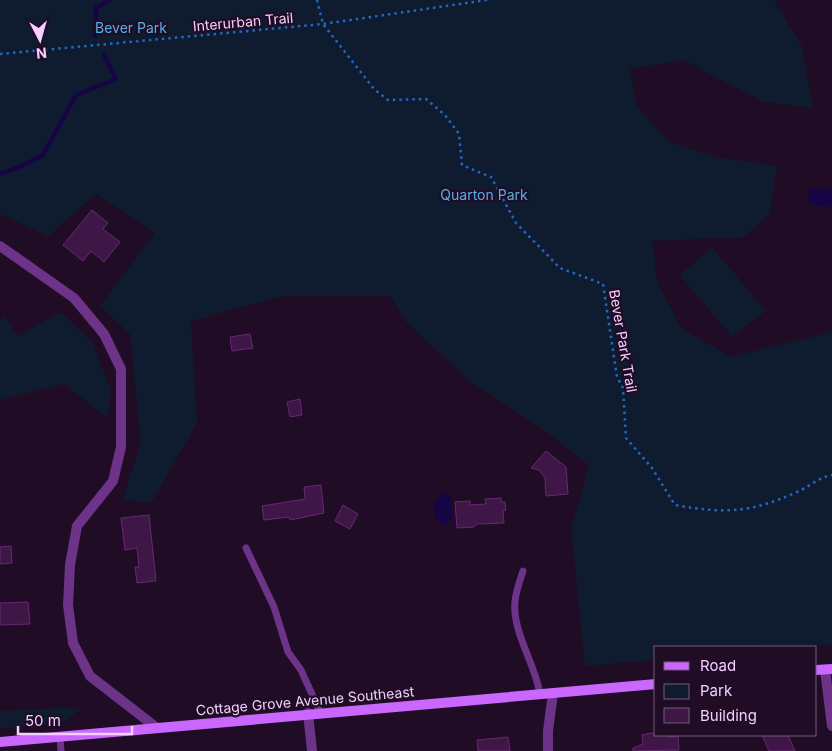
<svg xmlns="http://www.w3.org/2000/svg" width="832" height="751" font-family="Inter,sans-serif">
<rect width="100%" height="100%" fill="#200c25"/>
<path fill="#0f1c2f" d="M0,0H774L802,46L813,108L764,102L683,60L630,69L637,106L667,141L715,157L777,166L770,213L744,237L652,241L657,282L681,328L731,357L832,332V645L656,647V660L585,666L571,529L589,465L542,429L472,383L406,322L391,296H282L191,321L197,423L151,503L123,499L141,442L130,334L100,306L155,233L96,194L48,236L0,214Z
M712,247L766,311L732,337L680,275Z
M61,312L93,343L111,391L108,419L64,384L4,399L0,404V320L5,316L18,336Z
M83,707L64,722L0,729V711Z"/>
<path fill="#160545" d="M810,187L832,190V207L808,204Z
M447,493L451,497L453,518L443,526L435,518L434,502L441,495Z"/>
<g fill="none" stroke-linecap="round" stroke-linejoin="round">
<path stroke="#160545" stroke-width="4.5" d="M95,36L96,8L109,0
M0,174L22,166L43,155L76,95L116,79L104,55"/>
</g>
<path fill="#3f1747" stroke="#682775" d="M92,210L108,223L103,229L120,242L104,262L91,251L83,261L63,245Z
M250,334L253,348L232,351L230,337Z
M300,399L302,415L290,417L287,402Z
M546,451L566,467L568,494L546,496L545,478L539,470L531,468Z
M321,485L324,513L290,520L289,517L264,520L262,506L305,499L304,487Z
M501,498V502H505L506,510L503,511L504,523L477,524L474,527L457,528L455,502L470,501V505L486,504L485,499Z
M343,505L358,514L350,529L335,521Z
M149,515L156,581L137,583L135,567H139L137,548L125,550L121,518Z
M11,546L12,563L0,564V547Z
M28,602L30,624L0,625V603Z
M650,733L669,735V737L678,736L679,750L633,751V748L643,744L642,735Z
M762,735H788L795,751H769Z
M508,737L510,751H478L477,740Z"/>
<g fill="none" stroke-linecap="round" stroke-linejoin="round">
<path stroke="#2467bf" stroke-width="2.5" stroke-dasharray="2.5 4" stroke-linecap="butt" d="M317,0L323,24L374,89L388,100L426,99L445,115L459,134L462,165L491,177L516,223L560,268L603,284L617,377L623,388L626,438L652,468L675,505C725,514 750,513 797,492C809,487 819,477 832,475
M0,54L323,24L487,0"/>
<path stroke="#6c3388" stroke-width="7" d="M246,548L274,607L288,652L301,670L320,712
M523,571C520,580 516,591 515,601C512,632 535,663 540,694
M60,737L61,751"/>
<path stroke="#6c3388" stroke-width="10" d="M0,246L74,298L104,334L121,369V447L113,481L77,526L70,565L68,605L73,643L90,676L157,728
M825,670L832,726
M308,713L312,751
M548,751V731L553,693"/>
<path stroke="#ca67ff" stroke-width="10" d="M816,670L832,669
M0,742L656,684"/>
</g>
<g text-anchor="middle" stroke-width="4.5" stroke-linejoin="round" paint-order="stroke">
<g font-size="14" fill="#f3d0ff" stroke="#200c25">
<text transform="translate(243 22) rotate(-5)" y="5">Interurban Trail</text>
<text transform="translate(623 341) rotate(80)" y="5">Bever Park Trail</text>
<text transform="translate(305 701) rotate(-5)" y="5">Cottage Grove Avenue Southeast</text>
</g>
<g font-size="14" fill="#52b0e9" stroke="#200c25">
<text x="131" y="33">Bever Park</text>
<text x="484" y="200">Quarton Park</text>
</g>
</g>
<rect x="654" y="646" width="162" height="90" fill="#200c25" stroke="#745a7c"/>
<rect x="664" y="662" width="25" height="8" fill="#ca67ff" stroke="#745a7c"/>
<text x="700" y="671" font-size="15" fill="#f3d0ff">Road</text>
<rect x="664" y="684" width="25" height="15" fill="#0f1c2f" stroke="#745a7c"/>
<text x="700" y="696" font-size="15" fill="#f3d0ff">Park</text>
<rect x="664" y="708" width="25" height="15" fill="#3f1747" stroke="#745a7c"/>
<text x="700" y="721" font-size="15" fill="#f3d0ff">Building</text>
<g transform="translate(40 40) rotate(174)" stroke="#200c25" stroke-width="4" paint-order="stroke">
<path d="M0-4L9 19L0 12L-9 19Z" fill="#f3d0ff"/>
<text y="-8" font-size="14" font-weight="bold" text-anchor="middle" fill="#f3d0ff">N</text>
</g>
<path d="M18 726v8h114v-8" fill="none" stroke="#f3d0ff" stroke-width="2.5"/>
<text x="25" y="726" font-size="15" fill="#f3d0ff" stroke="#200c25" stroke-width="4" paint-order="stroke">50 m</text>
</svg>
